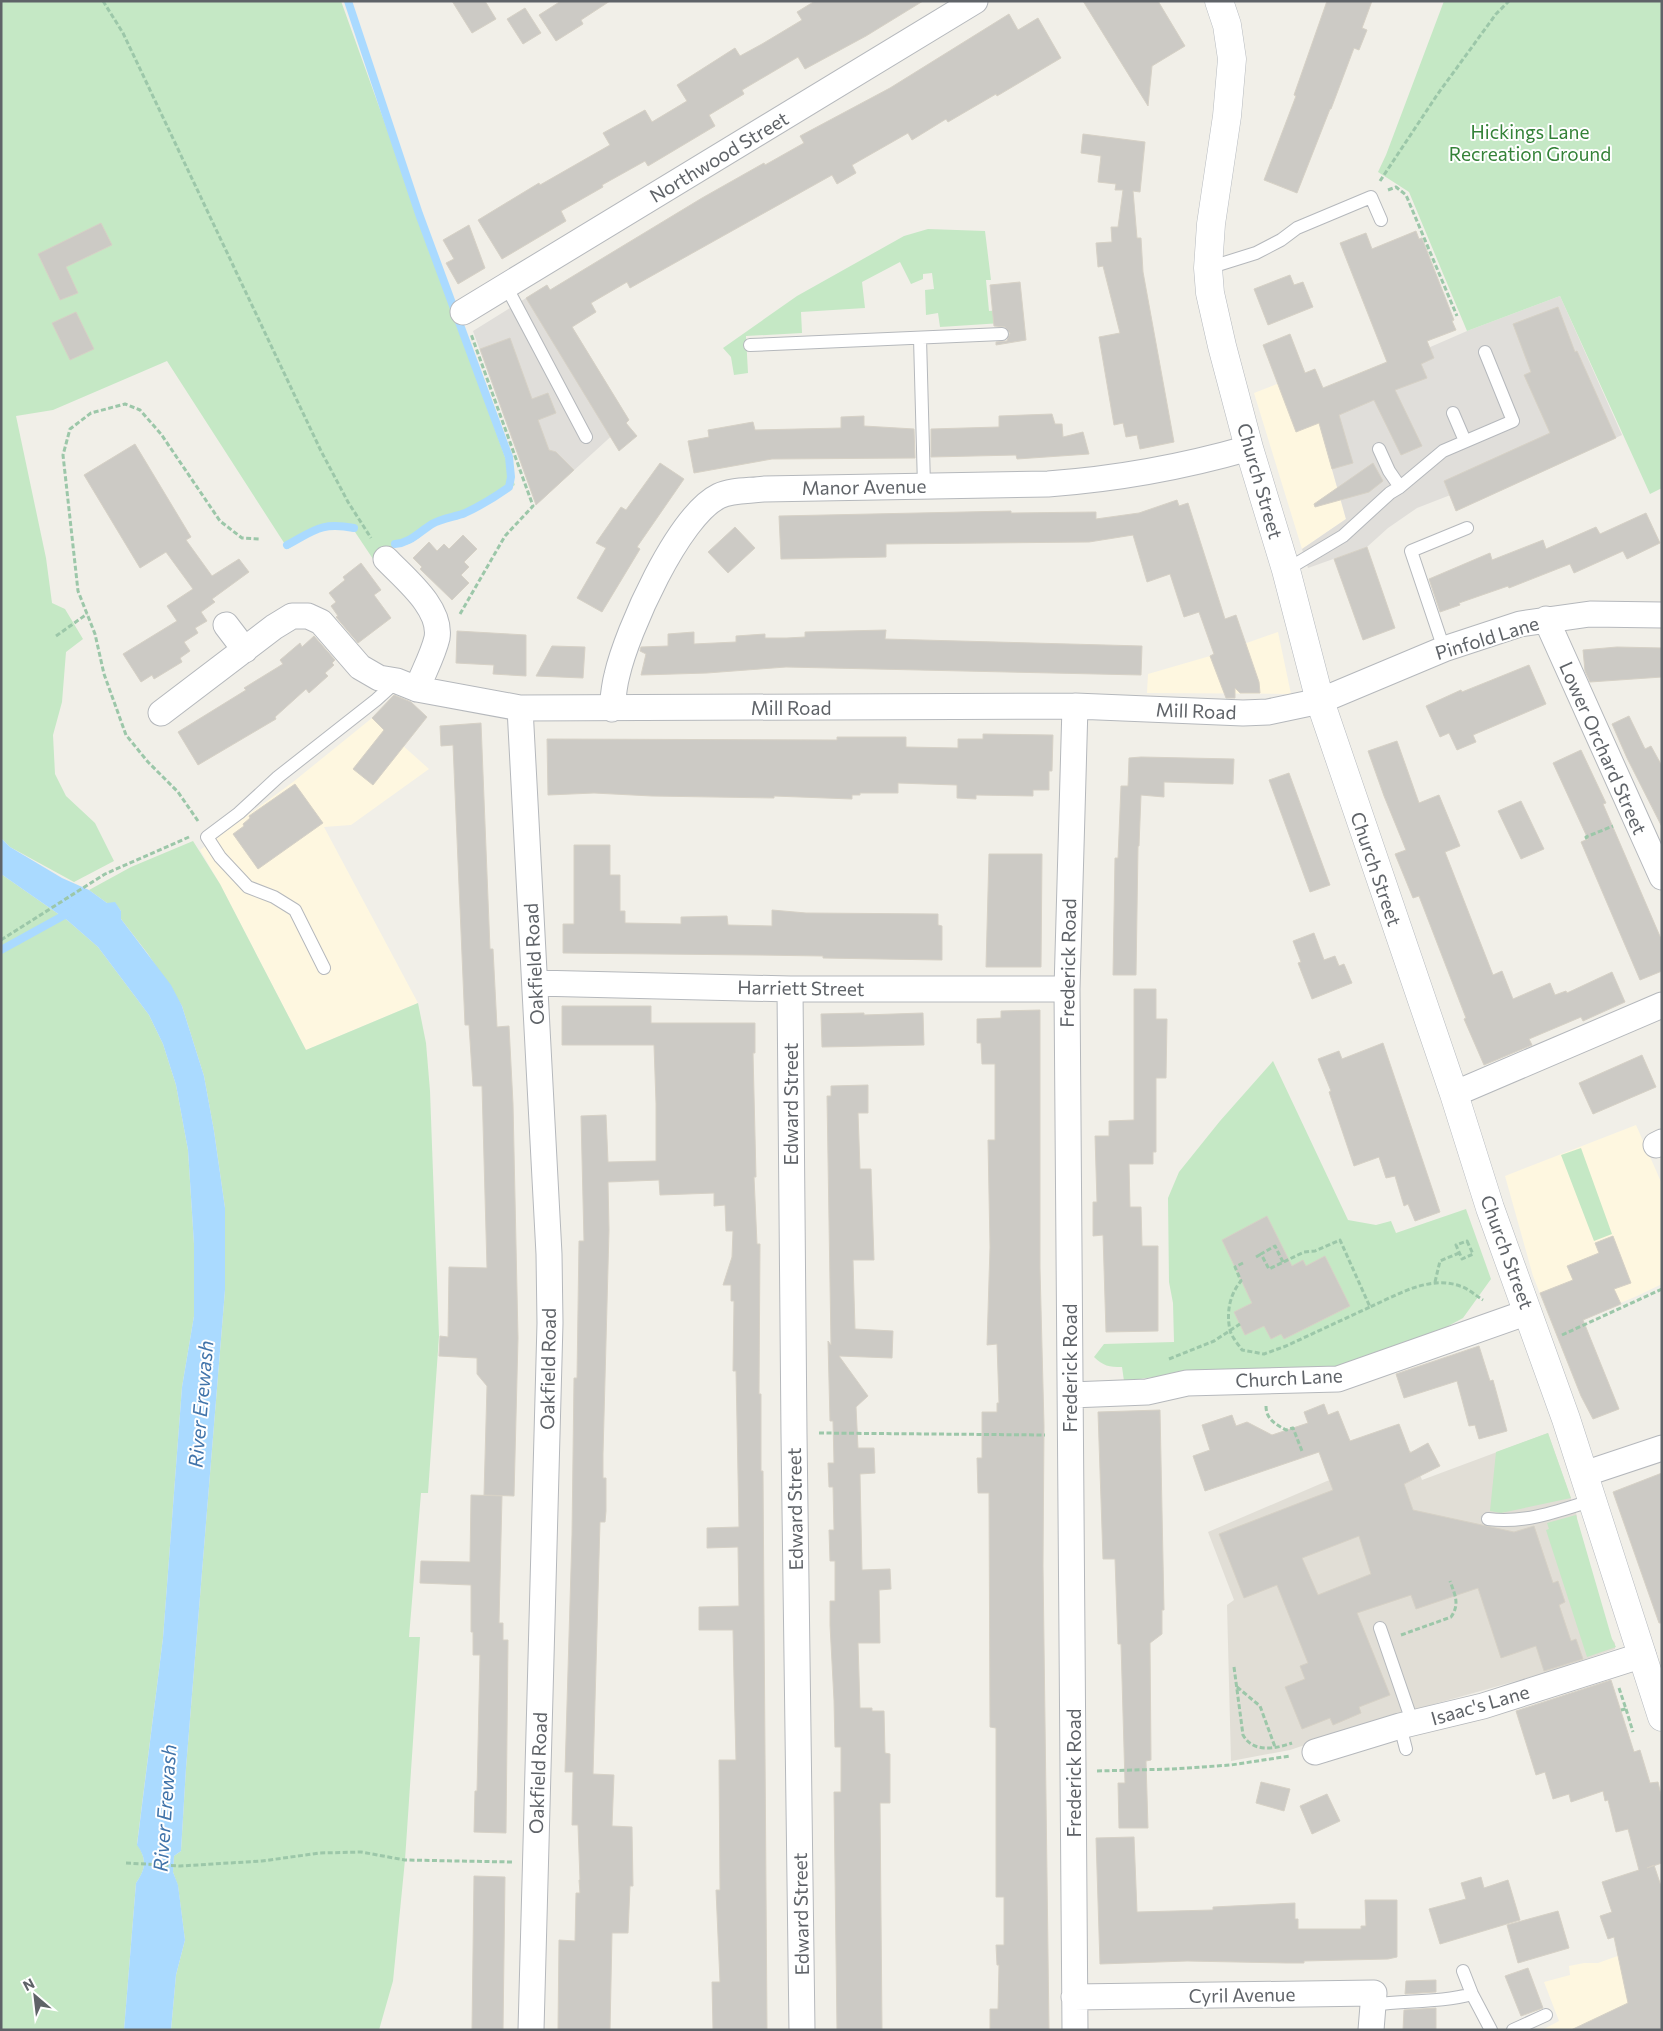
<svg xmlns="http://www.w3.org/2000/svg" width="1663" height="2031" font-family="Commissioner,sans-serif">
<rect width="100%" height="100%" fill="#f1efe8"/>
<path fill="#fef7e0" d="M1371,368L1383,396L1319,423L1346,519L1302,549L1254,393L1315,369L1323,388Z
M1278,632L1291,694L1147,693L1148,674L1210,656Z
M372,718L429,769L351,825L324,827L418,1003L306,1050L220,884L200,850L293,782Z
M1636,1125L1662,1184V1284L1637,1296L1555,1331L1533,1276L1505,1176Z
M1662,1940V2030H1542L1559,2021L1544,1982L1570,1975L1569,1966L1584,1963H1598Z"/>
<path fill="#e0deda" d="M547,285L629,420L536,505L473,331Z
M1560,296L1622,435L1476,502L1453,494L1417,508L1388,528L1367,547L1308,568L1302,549L1346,519L1319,423L1374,400L1373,372L1467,331Z"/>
<path fill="#e1ded6" d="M1548,1433L1577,1516V1520L1611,1638L1615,1643V1649L1545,1673L1388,1717L1290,1750L1231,1761L1227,1605L1234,1600L1208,1532L1327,1481L1411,1451L1422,1480Z"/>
<path fill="#c5e8c5" d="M1,1H341L515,485L464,515L434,525L419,538L409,544L393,546L394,554L377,565L355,532C321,524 316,531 288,549L167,361L53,410L16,416L46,558L52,603L65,609L83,639L66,652L62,702L53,735L55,774L66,796L95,823L114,861L74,882L10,847L1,838Z
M1444,1H1662V488L1650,494L1560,296L1467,331L1409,192L1378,172L1386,155Z
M928,229L985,231L991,280H986L989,311L999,310L1002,323L940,327L938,313L926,315L925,290L934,289L932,273L923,274V279L911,284L900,262L862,282L865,308L801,312L802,333L746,336L748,373L734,375L731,357L723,348L797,296L904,236Z
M193,841L220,884L306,1050L418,1003L426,1043L430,1091L439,1336L428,1493H421L409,1637H420L405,1860L393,1981L379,2030H171L176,1975L185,1940L178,1886L173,1872L174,1856L181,1851L186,1768L225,1290V1208L214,1131L204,1076L182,1006L148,954L121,919V911L115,903H107L89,890L131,867Z
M1,874L67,920L98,947L149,1015L163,1044L176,1085L188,1150L194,1244V1316L182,1387L163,1638L137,1844C147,1859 146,1869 136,1883L124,2030H1Z
M1273,1061L1348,1220L1376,1225L1391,1221L1396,1233L1466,1209L1491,1279L1463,1318L1439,1331L1364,1365L1247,1372L1215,1369L1124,1381L1122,1367C1109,1367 1103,1366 1094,1357L1104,1344L1174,1342L1173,1303L1169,1282L1168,1198L1179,1172L1220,1121Z
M1581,1148L1612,1234L1594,1241L1561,1155Z
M1548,1433L1571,1498L1501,1513L1490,1511L1496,1452Z
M1576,1515L1612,1639L1616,1647L1587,1657L1546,1530L1549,1529L1547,1523Z"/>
<path fill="#aadaff" d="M1,838L10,847L62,878L89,890L107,903L115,902L121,911V919L171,985L182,1006L204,1076L214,1131L225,1208V1290L186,1768L181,1851L174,1856L173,1872L178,1885L185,1940L176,1975L171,2030H124L136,1883C146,1869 147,1859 137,1845L163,1638L182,1387L194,1316V1244L188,1150L176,1085L163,1044L149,1015L98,947L67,920L1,874Z"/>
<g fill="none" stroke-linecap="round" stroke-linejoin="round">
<path stroke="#aadaff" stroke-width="8" d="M348,1L419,214L509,457L511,477L509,487C495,497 480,506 465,513C455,517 442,518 432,524C419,532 410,543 395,544
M287,545C315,530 321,522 354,528
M1,950L70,912"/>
</g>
<path fill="#cccac5" stroke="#d6d1c6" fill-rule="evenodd" d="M452,1H485L496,19L472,33Z
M561,1H610L581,20L583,24L556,41L539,15Z
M815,1H923L866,36L805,69L798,57L742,90L744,94L709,115L715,126L648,166L645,161L602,185L603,187L561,211L566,221L502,259L478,220L539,183L540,185L610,145L603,133L645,110L652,122L687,101L677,85L735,48L740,56L762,44L802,20L797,12Z
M1083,1H1158L1185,46L1152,66L1148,106Z
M1327,1H1372L1362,28L1367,30L1359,50L1354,48L1331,109H1330L1297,193L1264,180L1296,96L1294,95Z
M525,8L541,33L523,44L507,19Z
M1009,14L1018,30L1038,18L1061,58L997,96L996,94L948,122L946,119L912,140L908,133L852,165L856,173L837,184L832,175L630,288L627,282L591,303L596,312L572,327L629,420L626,423L637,436L619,451L526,298L547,285L550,290L702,198L764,163L765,165L804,143L800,136L890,88Z
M1083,134L1145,142L1140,192L1133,191L1137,238H1141L1143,272L1174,442L1140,449L1137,435L1126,437L1123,423L1114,425L1099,337L1120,333L1103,266L1098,267L1096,243L1112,242L1111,227H1118L1123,190H1115L1116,184L1098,182L1101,156L1081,153Z
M101,223L112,245L66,267L78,293L60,300L38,254Z
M469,225L485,268L458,284L446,263L454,259L443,240Z
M1416,231L1419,239L1422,238L1454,320L1452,321L1456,330L1427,341L1434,358L1421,364L1427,378L1395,390L1422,446L1401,455L1374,400L1339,415L1353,463L1332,469L1319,423L1296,432L1263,345L1290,334L1305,373L1315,369L1323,388L1387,362L1340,243L1366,233L1372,249Z
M1290,275L1294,285L1303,282L1313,307L1268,325L1254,289Z
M1020,282L1026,340L996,345V342L1007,341L1010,333L1005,327L994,326L990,285Z
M1558,307L1575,352L1577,351L1616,438L1456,511L1444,481L1550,433L1524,375L1531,372L1513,324Z
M76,312L94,349L70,360L52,323Z
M510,338L532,399L548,393L556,413L538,420L549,450L556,452L574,470L536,505L480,349Z
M1052,414L1055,424H1062L1063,437L1083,432L1089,454L1017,459L1016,455L931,457V429L999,427V416Z
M864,416V426L914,429L915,458L772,459L694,473L688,441L709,437L708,430L753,422L755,430L841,428V417Z
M135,444L191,537L186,540L212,576L239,559L249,572L212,599L215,602L201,612L207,621L195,628L198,633L184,642L190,651L180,658L182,662L154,679L152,675L141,682L123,654L177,621L167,606L193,589L166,552L140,568L84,475Z
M660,463L684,479L637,547L640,549L602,612L577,598L606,548L596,543L621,507L626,510Z
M1373,463L1383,481L1369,492L1315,507L1314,504Z
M1177,500L1179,506L1188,503L1225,619L1236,615L1259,682L1260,693H1240L1235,688V698H1226L1210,656L1214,654L1199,612L1184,617L1170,574L1147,582L1133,535L1089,542L886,544V557L781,559L779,516L1011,511V513L1096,512V519L1139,513Z
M1646,513L1660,543L1627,559L1623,551L1574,573L1570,564L1509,588L1508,586L1459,603L1460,605L1440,612L1429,579L1490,553L1492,560L1543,540L1546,549L1596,527L1600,534Z
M735,527L755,548L728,573L708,552Z
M463,535L477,549L464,562L469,567L461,575L469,583L452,600L420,569L422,567L413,558L429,542L437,551L444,544L449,549Z
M1367,547L1395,628L1363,640L1334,559Z
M361,563L381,590L374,595L391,618L358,643L336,617L338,616L331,606L336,602L329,593L345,580L343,577Z
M886,630L885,639L1142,646L1141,675L786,667L707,673L641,675L646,654L640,651L641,647L668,646V634L694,632V644L736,642V636L765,634V638H787L805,637V632Z
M457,631L526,635V676L493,674L494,665L456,663Z
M314,636L335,660L332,663L334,665L325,673L328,676L309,693L306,689L275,717L276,719L198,765L178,732L246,690L244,688L283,664L280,660L300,643L302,647Z
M552,646L585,647L583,678L536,676Z
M1617,647L1662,648V677L1590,682L1585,671L1583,650Z
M1529,665L1546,704L1473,735L1476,742L1457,750L1449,733L1440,737L1426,706L1461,690L1462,692Z
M394,695L411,702L427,717L373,785L353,769L384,730L372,718Z
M1629,716L1645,749L1651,746L1662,766V827L1627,758L1612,724Z
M481,723L490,949H493L497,1027L509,1026L513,1104L518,1338L514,1496L484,1495L487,1386L477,1374V1358L439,1356L440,1336L448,1337L449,1267L487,1268L482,1086H473L469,1025H465L453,745L441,746L440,726Z
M983,734L1053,735L1052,771H1049V790H1033V796L976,795V799L957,798V785L898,783V793H860V795H852V799L774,796V798L652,796L594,793L548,795L547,739L837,740V737H906V747L958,748V739H983Z
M1397,741L1419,803L1439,795L1460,846L1445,852L1493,975L1502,971L1513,999L1550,983L1555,995L1566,991L1567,993L1612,972L1625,1002L1583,1021L1581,1017L1529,1039L1532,1045L1484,1065L1464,1019L1466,1018L1419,896L1413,898L1395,854L1406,850L1384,796L1368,751Z
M1581,750L1606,803L1603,804L1662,941V971L1640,980L1581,842L1588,839L1553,763Z
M1141,757L1234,759L1233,784L1164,782V797L1141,795L1139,846H1138L1136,975H1113L1115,858H1118L1121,786H1128L1129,758Z
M1289,773L1330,885L1310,892L1269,780Z
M295,784L323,823L258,869L233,834L244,826L243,824L250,818L249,816Z
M1521,801L1544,849L1521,859L1498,811Z
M574,845H610V875H620V911H625V923L681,924V917L727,916L728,925L772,926V910L806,913L938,914V925L942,926V960L823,958V956L756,955L563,953V924H574Z
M989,854H1042L1041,967H986Z
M1314,933L1324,960L1335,956L1339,966L1344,964L1352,983L1312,999L1298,963L1301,962L1293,941Z
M1134,989H1156V1019H1167L1166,1078H1156V1152H1153V1164H1129L1130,1207H1141L1142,1246H1158V1331L1106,1332L1103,1235L1093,1236V1202H1097L1095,1136H1109V1121L1134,1120Z
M562,1006H651V1023H755V1053H753L756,1177H754L757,1244H760L759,1394H761V1471H763L767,2030H713L712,1982H720L716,1890H720L719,1760H736L734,1680L733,1630H699V1607L739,1606L738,1547L707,1548V1528L739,1527L736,1371H733L734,1301H731V1285H723L732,1257L733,1231H726L725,1205L714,1206V1193L660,1195L659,1180L608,1182L609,1230L603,1454V1478H606V1511L605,1522H600L593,1774L614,1775L612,1826L632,1827L633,1886H630L628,1933H612L610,2030H558L559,1940L575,1941L576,1893H580L579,1880H580L578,1825H572L573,1772H565L572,1535L574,1378H577L579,1241H584L581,1116L606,1115L608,1162L656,1161V1103L654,1045H562Z
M1040,1010V1268L1044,1426L1043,1566L1049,2030H990V2009H998L999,1965H997L996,1945H1004V1897H996V1728L990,1727L989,1493H978L977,1458H982V1412H997V1403H999L997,1344L987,1345L990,1247L988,1140H995V1064H982L981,1043H977V1019L1001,1018V1011Z
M864,1013V1015L923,1013L924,1045L822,1047L821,1014Z
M1383,1043L1440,1212L1415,1221L1408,1204L1404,1206L1395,1176L1386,1178L1379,1157L1354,1166L1329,1092L1331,1091L1318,1059L1339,1051L1342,1059Z
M1642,1055L1656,1087L1593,1114L1579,1083Z
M868,1085V1113H858L860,1169H871L874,1260H853L855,1329L893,1331L892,1358L839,1356L868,1396L856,1407L858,1448H874L875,1473L860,1474L862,1570L890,1569L891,1589L879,1590L880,1643H858L860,1708H872V1711H884L885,1753L890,1754V1803H880L882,2030H837L834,1792H841V1747H835L834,1700L830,1625V1601H835V1561H830L829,1530H834L833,1487H829L828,1463H834L833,1421H830L828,1341L831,1345L827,1096H831V1086Z
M1267,1216L1292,1266L1303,1260L1306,1266L1325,1256L1350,1306L1284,1339L1281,1334L1271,1339L1264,1326L1245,1335L1234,1312L1252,1303L1222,1240Z
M1613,1236L1631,1283L1614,1289L1621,1304L1583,1320L1619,1409L1593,1419L1581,1396L1540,1293L1573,1280L1567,1266L1599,1253L1595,1243Z
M1479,1346L1490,1381L1493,1380L1507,1431L1479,1439L1475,1425L1469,1426L1457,1381L1404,1398L1396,1374Z
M1324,1404L1328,1415L1338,1411L1350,1441L1399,1424L1410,1453L1428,1443L1440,1466L1404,1484L1413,1510L1514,1532L1534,1526L1553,1583L1558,1581L1565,1602L1559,1605L1571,1641L1576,1639L1583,1659L1544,1671L1536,1646L1501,1658L1478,1588L1416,1609L1411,1595L1357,1613L1390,1695L1359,1707L1361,1713L1333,1725L1330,1718L1302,1729L1285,1687L1305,1679L1300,1666L1308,1663L1277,1585L1244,1598L1219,1534L1333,1490L1319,1452L1205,1491L1193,1456L1210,1450L1202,1425L1232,1415L1236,1426L1247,1422L1272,1435L1308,1423L1304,1412ZM1359,1536L1371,1574L1318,1595L1302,1558Z
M1160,1410L1164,1610H1162V1634L1150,1643L1151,1760L1146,1761L1148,1828H1119L1118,1783H1125L1121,1644H1118L1115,1559H1103L1098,1412Z
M1662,1473V1623H1659L1613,1492Z
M471,1495L502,1496L499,1623H503V1640H508L506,1833L474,1832L475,1791H477L480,1655H473V1632H471V1585L420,1583L421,1561L470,1562Z
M1611,1680L1634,1752L1640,1750L1650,1783L1658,1782L1662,1799V1863L1647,1868L1654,1865L1662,1889V2030H1571L1628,2003L1614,1937L1608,1939L1600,1916L1612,1912L1602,1882L1639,1870L1628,1829L1616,1832L1608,1800L1605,1801L1603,1791L1571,1802L1569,1794L1553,1799L1545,1772L1536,1775L1516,1711Z
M1261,1782L1290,1789L1284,1811L1256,1803Z
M1327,1794L1340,1821L1312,1834L1300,1806Z
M1134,1837L1137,1912L1213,1910V1907L1295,1903V1919H1298V1929H1361V1926H1366L1365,1900H1397V1957L1388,1959L1304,1961V1963H1287L1187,1961L1100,1964L1096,1838Z
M474,1876L505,1877L503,2030H472Z
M1481,1877L1484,1888L1508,1880L1520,1920L1440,1944L1429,1909L1466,1899L1461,1883Z
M1558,1911L1569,1948L1518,1963L1507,1925Z
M1528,1968L1543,2008L1521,2016L1505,1976Z
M1436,1980V1992L1405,1994L1406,1981Z
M1436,2008V2030H1403L1404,2010Z"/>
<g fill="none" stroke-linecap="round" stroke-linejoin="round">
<g stroke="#b5b8bc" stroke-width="14">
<path id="lane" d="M1208,268L1256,253L1281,240L1297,228L1371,197L1381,220
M506,286L586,437
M920,338L924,486
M750,345L1002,334
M1453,413L1465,441
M1379,449L1389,471L1400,487
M1286,570L1343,536L1390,493L1400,487L1443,451L1513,421L1485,352
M1444,649L1411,551L1467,528
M324,968L295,910L274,897L248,887L220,857L207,837L239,813L278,777L376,700L397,681
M1488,1519C1523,1524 1559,1511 1593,1500
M1380,1628L1413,1724
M1400,1726L1406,1749
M1463,1971L1472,1994L1491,2030
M1373,2005C1406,2000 1440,2003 1472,1994
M1513,2030L1546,2015"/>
</g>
<g stroke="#b5b8bc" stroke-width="27">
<path id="street" d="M463,312L975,1
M386,559C405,579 442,608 437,638C433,655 423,673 417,689
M1546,619L1662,877
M226,625L245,650
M1075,706L1067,989L1075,2030
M520,708L549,1254L550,1323L531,2030
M612,709C613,698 614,686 617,675C627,631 678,516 719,496C731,490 750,491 764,489L1048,484C1116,479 1183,467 1249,448
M161,713L274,627L292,616H308L321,622L360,667L379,678L397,681L417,689L520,708L1075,706L1243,713L1268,712L1320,701L1444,649L1520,624L1590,614L1662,615
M535,983L790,989H1067
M790,989L794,1434L802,2030
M1454,1094L1662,1005
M1656,1145L1662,1142
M1071,1395L1147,1392L1187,1383L1338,1379L1528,1312
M1584,1474L1662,1448
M1315,1752L1400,1726L1483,1706L1643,1655
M1074,1997L1374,1993L1371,2030"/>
</g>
<g stroke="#b6babf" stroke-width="29">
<path id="secondary" d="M1219,1L1227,25L1232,59L1227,116L1211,224L1208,268L1210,293L1222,346L1249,448L1286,570L1320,701L1454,1094L1490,1208L1566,1419L1662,1717"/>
</g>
<path stroke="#9cc7a9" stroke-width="3" stroke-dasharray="5 2.5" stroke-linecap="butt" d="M103,1L123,33L321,451L348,502L371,538
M1380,181L1437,95L1496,14L1509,1
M1388,190L1396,187L1406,195L1457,316
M460,614L505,536L533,506L471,334
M56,636L87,614
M198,821L178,792L148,762L126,735L104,674L95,634L78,591L63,455L70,429L91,413L125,404L140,410L161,434L220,521L242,538L260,539
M1587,839L1586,837L1613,826
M1,940L105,874L189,837
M1467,1241L1473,1254L1462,1259L1456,1245Z
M1256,1257L1261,1254
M1283,1262L1275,1246L1261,1254L1269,1269L1304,1252L1315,1251L1340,1240L1370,1307C1397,1295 1429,1275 1460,1286C1468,1288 1476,1296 1483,1300
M1243,1263L1235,1267L1241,1281C1230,1294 1226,1312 1230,1330C1231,1336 1238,1344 1242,1350L1264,1354L1286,1346L1370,1307
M1435,1282L1440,1261L1459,1253
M1562,1335L1662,1289
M1169,1359L1214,1341L1240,1324
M1266,1406C1266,1419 1275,1424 1286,1430L1293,1428L1302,1451
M819,1433L1045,1435
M1401,1635L1451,1617C1460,1604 1455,1595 1450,1581
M1234,1667L1243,1735C1253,1753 1275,1749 1292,1743
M1237,1687L1260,1706L1275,1747
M1619,1688L1626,1709L1621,1710
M1626,1709L1633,1732
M1097,1771L1172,1769L1231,1765L1290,1756
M126,1863L180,1866L262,1861L320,1853L361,1852L405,1860L512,1862"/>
<use href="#lane" stroke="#fff" stroke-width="12"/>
<use href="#street" stroke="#fff" stroke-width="25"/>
<use href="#secondary" stroke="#fff" stroke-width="28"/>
</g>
<g text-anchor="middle" stroke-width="4" stroke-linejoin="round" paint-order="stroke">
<g font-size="19" fill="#348238" stroke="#fff">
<text x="1530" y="139">Hickings Lane<tspan x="1530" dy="22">Recreation Ground</tspan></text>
</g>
<g font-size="19" fill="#5f6368" stroke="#fff">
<text transform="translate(719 157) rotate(-31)" y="7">Northwood Street</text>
<text transform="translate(1260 481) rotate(74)" y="7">Church Street</text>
<text transform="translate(864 487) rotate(-1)" y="7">Manor Avenue</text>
<text transform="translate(1487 638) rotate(-17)" y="7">Pinfold Lane</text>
<text x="791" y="715">Mill Road</text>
<text transform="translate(1196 711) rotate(2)" y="7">Mill Road</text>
<text transform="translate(1603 748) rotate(66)" y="7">Lower Orchard Street</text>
<text transform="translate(1376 869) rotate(71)" y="7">Church Street</text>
<text transform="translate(1068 963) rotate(-89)" y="7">Frederick Road</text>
<text transform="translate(534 964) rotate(-93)" y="7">Oakfield Road</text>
<text transform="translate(801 988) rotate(1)" y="7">Harriett Street</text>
<text transform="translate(791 1104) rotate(-90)" y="7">Edward Street</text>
<text transform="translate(1507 1252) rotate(70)" y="7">Church Street</text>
<text transform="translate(1070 1368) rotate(-90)" y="7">Frederick Road</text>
<text transform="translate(548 1369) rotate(-89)" y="7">Oakfield Road</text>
<text transform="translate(1289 1378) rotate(-3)" y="7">Church Lane</text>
<text transform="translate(795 1509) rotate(-91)" y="7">Edward Street</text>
<text transform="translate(1480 1705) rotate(-16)" y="7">Isaac's Lane</text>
<text transform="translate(538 1773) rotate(-88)" y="7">Oakfield Road</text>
<text transform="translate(1074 1773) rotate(-90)" y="7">Frederick Road</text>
<text transform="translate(801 1914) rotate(-91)" y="7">Edward Street</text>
<text transform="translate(1242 1995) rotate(-1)" y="7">Cyril Avenue</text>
</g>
<g font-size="20" font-style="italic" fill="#4174aa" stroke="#fff">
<text transform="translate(201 1404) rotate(-85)" y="7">River Erewash</text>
<text transform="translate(165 1808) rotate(-86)" y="7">River Erewash</text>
</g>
</g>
<rect width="1663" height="2031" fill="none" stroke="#5f6368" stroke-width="5"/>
<g transform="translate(35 1996) rotate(332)" stroke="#ffffff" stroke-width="4" paint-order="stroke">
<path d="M0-4L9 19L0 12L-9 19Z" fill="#5f6368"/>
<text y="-8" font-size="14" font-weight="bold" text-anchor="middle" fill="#5f6368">N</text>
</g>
</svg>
